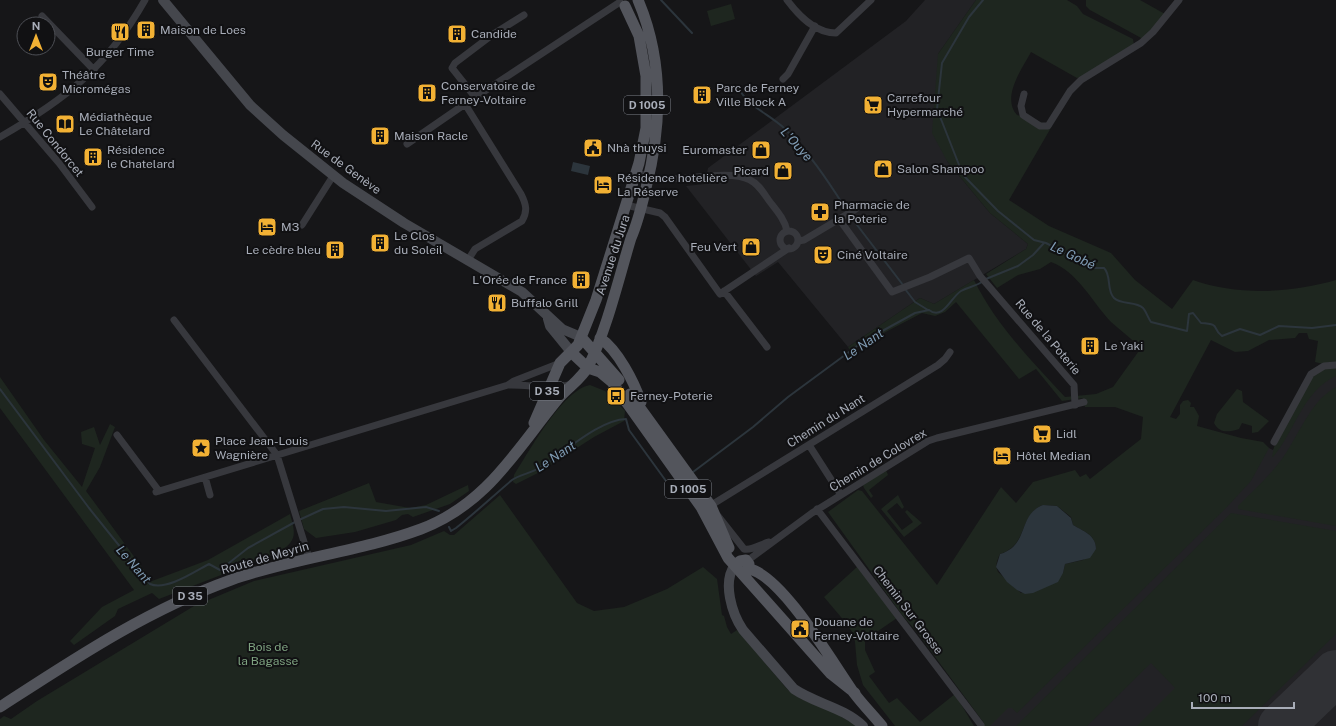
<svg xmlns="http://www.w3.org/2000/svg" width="1336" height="726" font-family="'Public Sans',sans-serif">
<rect width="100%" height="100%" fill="#161618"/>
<path fill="#222225" d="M925,0H976L938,54L947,161L990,213L1028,244L1026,249L934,304L920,298L848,347L778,262L756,276L686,186L705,184L708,168L906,21Z
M1336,369V726H981L1265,446L1273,450L1316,378Z"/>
<path fill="#1e261f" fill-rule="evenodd" d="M976,0H1067L1077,6L1083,14L1133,39L1134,46L1083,76L1077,78L1031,52C1022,69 1001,97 1017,115L1052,126L1009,200L1049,226L1111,253L1135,280L1172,309L1193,280C1238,296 1291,293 1336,280V363L1323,364L1315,362L1318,341L1309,339L1307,333H1299L1295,338L1269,340L1248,351L1235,352L1211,340L1170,417L1176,419L1180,414V405L1183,401L1188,400L1191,403L1190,407H1194L1199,416L1197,426L1241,438L1263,442L1269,448L1251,481L1226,508L1017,713L1012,708H1008L990,726H981L984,723L916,631L902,615L828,512L858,490L862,491L937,585L1001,487L1016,503L1033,482L1075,470L1080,477L1086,474L1090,479L1141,439L1143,417L1115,407H1085L1083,398L1062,401L1036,369L1019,379L956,302L945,312L935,316L922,313L857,347L851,353L848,347L920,298L934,304L974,280C996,325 1032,361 1065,397L1096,394L1113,387L1141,348C1132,339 1121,331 1111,322C1093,303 1077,271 1051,262L1040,269L1018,275L997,288L986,274L1026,249L1028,244L990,213L947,161L932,133L938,54ZM1043,505L1057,506L1071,517L1073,525C1083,531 1096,535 1096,549L1083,560L1065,564L1063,573L1021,593L998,572C995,565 997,560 1000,554C1029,545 1018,515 1043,505Z
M1086,0H1140L1165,14L1143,39L1090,10L1086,6Z
M731,4L735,19L711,26L707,11Z
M1336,366V376C1303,391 1295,431 1273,457H1272L1274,447L1311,378L1323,369Z
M0,377L44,440L82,487L95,448L82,444L81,432L94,427L100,445L110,424L115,427L100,467L86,491L152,581L208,560L290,514C296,535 297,540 278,553L159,599L152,593L118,609L115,616L74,645L70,641L102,607L134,590L0,408Z
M590,385L605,391L625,411L624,421L594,437L538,473L516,484L513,482L514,475C529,452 562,390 590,385Z
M1336,387V526L1238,509V506C1255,489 1273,473 1286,453C1301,430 1312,400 1336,387Z
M1237,389L1242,391L1243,402L1269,421L1258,432L1252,433V426L1242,423L1239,429C1229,432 1220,434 1214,423L1217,414Z
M886,470L888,475L869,490L873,496L871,498L864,488L863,485Z
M369,483L376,502L410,508L426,505L468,485L469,491L450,504L413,517L408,514L402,515L396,520L355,532L316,538L304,529L299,511Z
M500,495L577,603L594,611L624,607L667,589L703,567L717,579L722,615L724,616L727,627L731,634L737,630L788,690L801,699L836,713L857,726H0V719L4,716L11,719L37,701L194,606L254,581L411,545L444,531L450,535H454Z
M898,495L904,507L902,509L897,503L887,511L902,530L913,522L905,512L907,510L922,523L904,537L881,509Z
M1231,513L1336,531V634L1242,726H1137L1175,688L1151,663L1087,726H1016Z
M857,567L897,618L865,640V650L875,672L869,676L889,703L897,698L920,722L955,694L974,726H895L863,685L857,665L855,642L853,633L846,623L824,597Z"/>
<path fill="#2c353c" d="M573,162L590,166L588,175L571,171Z
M1043,505L1057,506L1071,518L1073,525C1083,531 1096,535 1096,549L1090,558L1065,564L1063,573L1058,582L1033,593L1025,594L1017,590L1007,582L996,567L1000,554C1030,545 1017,515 1043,505Z"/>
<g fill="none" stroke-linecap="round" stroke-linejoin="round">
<path stroke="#2c353c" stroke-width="2" d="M661,0L692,33
M983,0L969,17L942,63L937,109L963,175L998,211L1034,240L1046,243L1094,268H1104C1112,276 1106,290 1114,298C1121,305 1136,301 1143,308C1146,311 1148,318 1151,322L1187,331L1189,314L1193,313L1201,323C1222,324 1211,328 1222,336L1240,329L1260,335L1279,326L1312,328L1336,325
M740,91C750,107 770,115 784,128C808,151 826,178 844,206
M854,221L903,285
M986,279L1018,266L1033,255L1044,243
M905,289L915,302L928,310
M0,389L89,508L150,584C166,591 194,572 209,564L220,570L248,548L295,522
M693,472L753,427L788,397L864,341L915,313L929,310C943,321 951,297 961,291C968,287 976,286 982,282
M299,520L323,509L344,507L386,511L426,507L439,511
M449,527L451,531L456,528C475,513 493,496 512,480C518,475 532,473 539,468C563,454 598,420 626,419L629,430L666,481L669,482"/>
<path stroke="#303135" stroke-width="46" d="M1281,726L1336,673"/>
<path stroke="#37383d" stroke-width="7" d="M787,0C799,16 815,33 836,33L871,0
M42,16L94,70
M783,79L788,74L815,26
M0,94L59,163L92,207
M1024,94L1021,106L1023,115L1040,126H1048L1070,91L1081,80L1141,43L1153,32L1179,0
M475,97L452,68L455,63L492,35L524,15
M465,104L521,194C526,204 528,211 522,221L475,249L468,260
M0,137C66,99 107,67 145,0
M407,144L465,104L620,2
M637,173C647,176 659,179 670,179C691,179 731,170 750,180C759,184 764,194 770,202C777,211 785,220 787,231
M626,205L660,213L665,217L720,294L789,248
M839,219L892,292L930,277L969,258L980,276L1074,385L1075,405
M302,225L333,176
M780 240a9 9 0 1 1 18 0a9 9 0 1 1-18 0Z
M798,241L804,240L856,209
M724,291L767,347
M174,320L277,455L309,558
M560,363L514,381L508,385C527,384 555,391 571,384
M117,435L159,491
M1274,442L1311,374L1324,366L1336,365
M809,445L841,495
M205,477L210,495
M156,492L508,385
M712,508L711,506L713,504L938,365L945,359L950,352
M817,509L981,725
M718,516L744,549C752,551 761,544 769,542
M747,561L812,513L928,441L937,438L1084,402"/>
<path stroke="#45474d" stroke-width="10" d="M163,0L250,105L283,135L343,183L404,223L522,292L562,329L581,337
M548,319L550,326L572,353
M735,565C722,582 732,614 743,630L794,689C816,704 843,707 863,726"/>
<path stroke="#53555c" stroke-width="11" d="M581,337L619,380
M600,338C618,350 634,382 641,402
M572,353L588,368L600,372L612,382L701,507L728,558L831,674L855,693
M630,394L711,506L729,548
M534,423L560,363L578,345L596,300L639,163L646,128V76L639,36L625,6
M735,565L740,561L746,560L749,564V569
M743,573L749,569C782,575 834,665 854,693C863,705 873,715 882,726
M0,707C74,659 147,610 231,580C292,558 359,552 421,529C487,504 516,450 558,399C568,387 582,379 589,365C607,329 619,277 631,238C638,222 642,205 646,188C662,125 664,61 638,0"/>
</g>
<defs>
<g id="building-square" transform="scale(1)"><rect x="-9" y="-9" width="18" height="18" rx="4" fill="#f2b134" stroke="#111113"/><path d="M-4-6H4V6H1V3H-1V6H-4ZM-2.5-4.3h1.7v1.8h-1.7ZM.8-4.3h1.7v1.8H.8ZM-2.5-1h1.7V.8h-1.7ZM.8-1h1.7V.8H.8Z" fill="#111"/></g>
<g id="restaurant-square" transform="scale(1)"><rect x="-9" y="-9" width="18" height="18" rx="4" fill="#f2b134" stroke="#111113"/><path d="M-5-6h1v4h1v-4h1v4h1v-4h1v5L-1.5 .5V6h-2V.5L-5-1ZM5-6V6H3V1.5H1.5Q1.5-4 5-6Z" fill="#111"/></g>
<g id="theatre-square" transform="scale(1)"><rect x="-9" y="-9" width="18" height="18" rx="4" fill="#f2b134" stroke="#111113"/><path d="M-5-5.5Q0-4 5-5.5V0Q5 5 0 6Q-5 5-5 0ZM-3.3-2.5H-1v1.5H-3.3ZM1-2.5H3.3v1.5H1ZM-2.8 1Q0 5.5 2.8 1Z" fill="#111"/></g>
<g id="supermarket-square" transform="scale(1)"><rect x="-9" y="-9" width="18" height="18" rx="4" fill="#f2b134" stroke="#111113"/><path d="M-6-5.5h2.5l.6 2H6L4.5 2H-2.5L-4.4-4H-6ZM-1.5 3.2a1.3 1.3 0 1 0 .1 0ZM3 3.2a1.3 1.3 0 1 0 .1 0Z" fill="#111"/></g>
<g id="library-square" transform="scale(1)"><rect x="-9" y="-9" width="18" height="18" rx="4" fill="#f2b134" stroke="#111113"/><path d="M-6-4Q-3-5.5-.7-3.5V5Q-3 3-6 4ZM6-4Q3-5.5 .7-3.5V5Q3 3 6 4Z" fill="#111"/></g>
<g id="civic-square" transform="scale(1)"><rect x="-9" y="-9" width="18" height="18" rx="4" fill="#f2b134" stroke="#111113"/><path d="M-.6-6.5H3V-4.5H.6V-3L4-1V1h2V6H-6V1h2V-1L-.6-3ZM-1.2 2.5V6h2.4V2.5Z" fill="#111"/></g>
<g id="shop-square" transform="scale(1)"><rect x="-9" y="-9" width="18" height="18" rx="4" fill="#f2b134" stroke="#111113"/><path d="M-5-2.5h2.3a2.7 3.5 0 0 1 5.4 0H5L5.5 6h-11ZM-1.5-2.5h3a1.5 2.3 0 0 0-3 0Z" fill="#111"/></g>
<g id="hotel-square" transform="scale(1)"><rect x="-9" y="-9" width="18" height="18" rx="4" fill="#f2b134" stroke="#111113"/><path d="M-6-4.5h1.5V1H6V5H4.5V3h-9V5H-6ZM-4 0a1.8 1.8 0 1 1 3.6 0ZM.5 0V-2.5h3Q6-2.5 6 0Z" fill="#111"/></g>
<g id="pharmacy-square" transform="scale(1)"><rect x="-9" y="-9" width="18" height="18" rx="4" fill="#f2b134" stroke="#111113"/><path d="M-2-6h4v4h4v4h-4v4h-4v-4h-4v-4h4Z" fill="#111"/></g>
<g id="bus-square" transform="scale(1)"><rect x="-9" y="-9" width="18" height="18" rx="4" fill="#f2b134" stroke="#111113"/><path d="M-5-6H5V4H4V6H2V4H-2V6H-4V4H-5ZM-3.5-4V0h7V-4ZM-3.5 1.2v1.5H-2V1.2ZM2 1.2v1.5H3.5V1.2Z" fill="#111"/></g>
<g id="sight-square" transform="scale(1)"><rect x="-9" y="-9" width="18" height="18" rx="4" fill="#f2b134" stroke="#111113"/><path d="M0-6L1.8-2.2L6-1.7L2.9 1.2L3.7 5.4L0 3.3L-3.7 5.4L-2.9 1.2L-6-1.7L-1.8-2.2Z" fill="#111"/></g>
</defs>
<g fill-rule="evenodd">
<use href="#building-square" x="146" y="30"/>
<use href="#restaurant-square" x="120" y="32"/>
<use href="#building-square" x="457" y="34"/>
<use href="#theatre-square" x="48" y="82"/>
<use href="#building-square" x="427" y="93"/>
<use href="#building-square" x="702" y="95"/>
<use href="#supermarket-square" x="873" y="105"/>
<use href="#library-square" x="65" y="124"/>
<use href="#building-square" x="380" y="136"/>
<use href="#civic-square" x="593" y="148"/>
<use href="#shop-square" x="761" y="150"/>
<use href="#building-square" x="93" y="157"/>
<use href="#shop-square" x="883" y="169"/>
<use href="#shop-square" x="783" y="171"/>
<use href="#hotel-square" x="603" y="185"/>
<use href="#pharmacy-square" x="820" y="212"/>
<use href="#hotel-square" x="267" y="227"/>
<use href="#building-square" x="380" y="243"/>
<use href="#shop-square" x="751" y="247"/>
<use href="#building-square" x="335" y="250"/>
<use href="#theatre-square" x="823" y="255"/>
<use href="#building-square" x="581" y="280"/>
<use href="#restaurant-square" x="497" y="303"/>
<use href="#building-square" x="1090" y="346"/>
<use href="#bus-square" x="616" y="396"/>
<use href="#supermarket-square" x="1042" y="434"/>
<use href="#sight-square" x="201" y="448"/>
<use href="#hotel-square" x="1002" y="456"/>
<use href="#civic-square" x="800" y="629"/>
</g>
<g text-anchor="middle" stroke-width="4" stroke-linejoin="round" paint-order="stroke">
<g fill="#111113" stroke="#7b7e86" stroke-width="1">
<rect x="624" y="96" width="46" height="18" rx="3"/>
<rect x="530" y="382" width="34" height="18" rx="3"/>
<rect x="665" y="480" width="46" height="18" rx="3"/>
<rect x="173" y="587" width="34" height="18" rx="3"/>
</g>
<g font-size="11" font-weight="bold" fill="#a8adb8">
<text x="647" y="109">D 1005</text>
<text x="547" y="395">D 35</text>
<text x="688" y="493">D 1005</text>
<text x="190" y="600">D 35</text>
</g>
<g font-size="12" fill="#a8adb8" stroke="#111113" text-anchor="start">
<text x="160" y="34">Maison de Loes</text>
<text x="471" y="38">Candide</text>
<text x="120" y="56" text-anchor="middle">Burger Time</text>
<text x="62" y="79">Théâtre<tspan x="62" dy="14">Micromégas</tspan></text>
<text x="441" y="90">Conservatoire de<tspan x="441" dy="14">Ferney-Voltaire</tspan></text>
<text x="716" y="92">Parc de Ferney<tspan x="716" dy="14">Ville Block A</tspan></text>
<text x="887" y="102">Carrefour<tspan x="887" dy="14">Hypermarché</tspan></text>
<text x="79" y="121">Médiathèque<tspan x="79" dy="14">Le Châtelard</tspan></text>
<text x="394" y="140">Maison Racle</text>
<text x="607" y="152">Nhà thuysi</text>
<text x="107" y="154">Résidence<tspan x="107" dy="14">le Chatelard</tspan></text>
<text x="747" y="154" text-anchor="end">Euromaster</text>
<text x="897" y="173">Salon Shampoo</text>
<text x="769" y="175" text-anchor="end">Picard</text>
<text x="617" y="182">Résidence hotelière<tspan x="617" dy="14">La Réserve</tspan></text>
<text x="834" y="209">Pharmacie de<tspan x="834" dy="14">la Poterie</tspan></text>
<text x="281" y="231">M3</text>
<text x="394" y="240">Le Clos<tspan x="394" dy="14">du Soleil</tspan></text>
<text x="737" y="251" text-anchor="end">Feu Vert</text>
<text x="321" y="254" text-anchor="end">Le cèdre bleu</text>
<text x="837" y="259">Ciné Voltaire</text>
<text x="567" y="284" text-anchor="end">L'Orée de France</text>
<text x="511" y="307">Buffalo Grill</text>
<text x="1104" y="350">Le Yaki</text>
<text x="630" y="400">Ferney-Poterie</text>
<text x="1056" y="438">Lidl</text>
<text x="215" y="445">Place Jean-Louis<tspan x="215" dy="14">Wagnière</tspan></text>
<text x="1016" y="460">Hôtel Median</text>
<text x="814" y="626">Douane de<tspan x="814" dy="14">Ferney-Voltaire</tspan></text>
</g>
<g font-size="12" fill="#a8adb8" stroke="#111113">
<text transform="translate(55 143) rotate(51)" y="4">Rue Condorcet</text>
<text transform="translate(346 167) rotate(36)" y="4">Rue de Genève</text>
<text transform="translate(613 255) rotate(-72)" y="4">Avenue du Jura</text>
<text transform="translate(1048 337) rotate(50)" y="4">Rue de la Poterie</text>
<text transform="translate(826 421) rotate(-32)" y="4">Chemin du Nant</text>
<text transform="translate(878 460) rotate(-31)" y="4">Chemin de Colovrex</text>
<text transform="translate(265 558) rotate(-16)" y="4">Route de Meyrin</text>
<text transform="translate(908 610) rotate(53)" y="4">Chemin Sur Grosse</text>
</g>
<g font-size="12" fill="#7fa381" stroke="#111113">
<text x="268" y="651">Bois de<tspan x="268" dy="14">la Bagasse</tspan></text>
</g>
<g font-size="13" font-style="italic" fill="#7f9bb3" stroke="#111113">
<text transform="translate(797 144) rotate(48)" y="5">L'Ouye</text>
<text transform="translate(1073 255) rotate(25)" y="5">Le Gobé</text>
<text transform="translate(863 344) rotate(-34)" y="5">Le Nant</text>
<text transform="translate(555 456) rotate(-33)" y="5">Le Nant</text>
<text transform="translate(134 564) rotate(49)" y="5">Le Nant</text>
</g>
</g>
<g transform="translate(36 36)"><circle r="19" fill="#111113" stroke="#4d4f55"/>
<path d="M0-3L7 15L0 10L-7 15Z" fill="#f2b134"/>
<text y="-6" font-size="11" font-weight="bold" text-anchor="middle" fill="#a8adb8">N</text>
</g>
<path d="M1192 702v6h102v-6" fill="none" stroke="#a8adb8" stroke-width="2"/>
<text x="1198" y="702" font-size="12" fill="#a8adb8" stroke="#111113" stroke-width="3" paint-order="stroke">100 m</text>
</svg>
